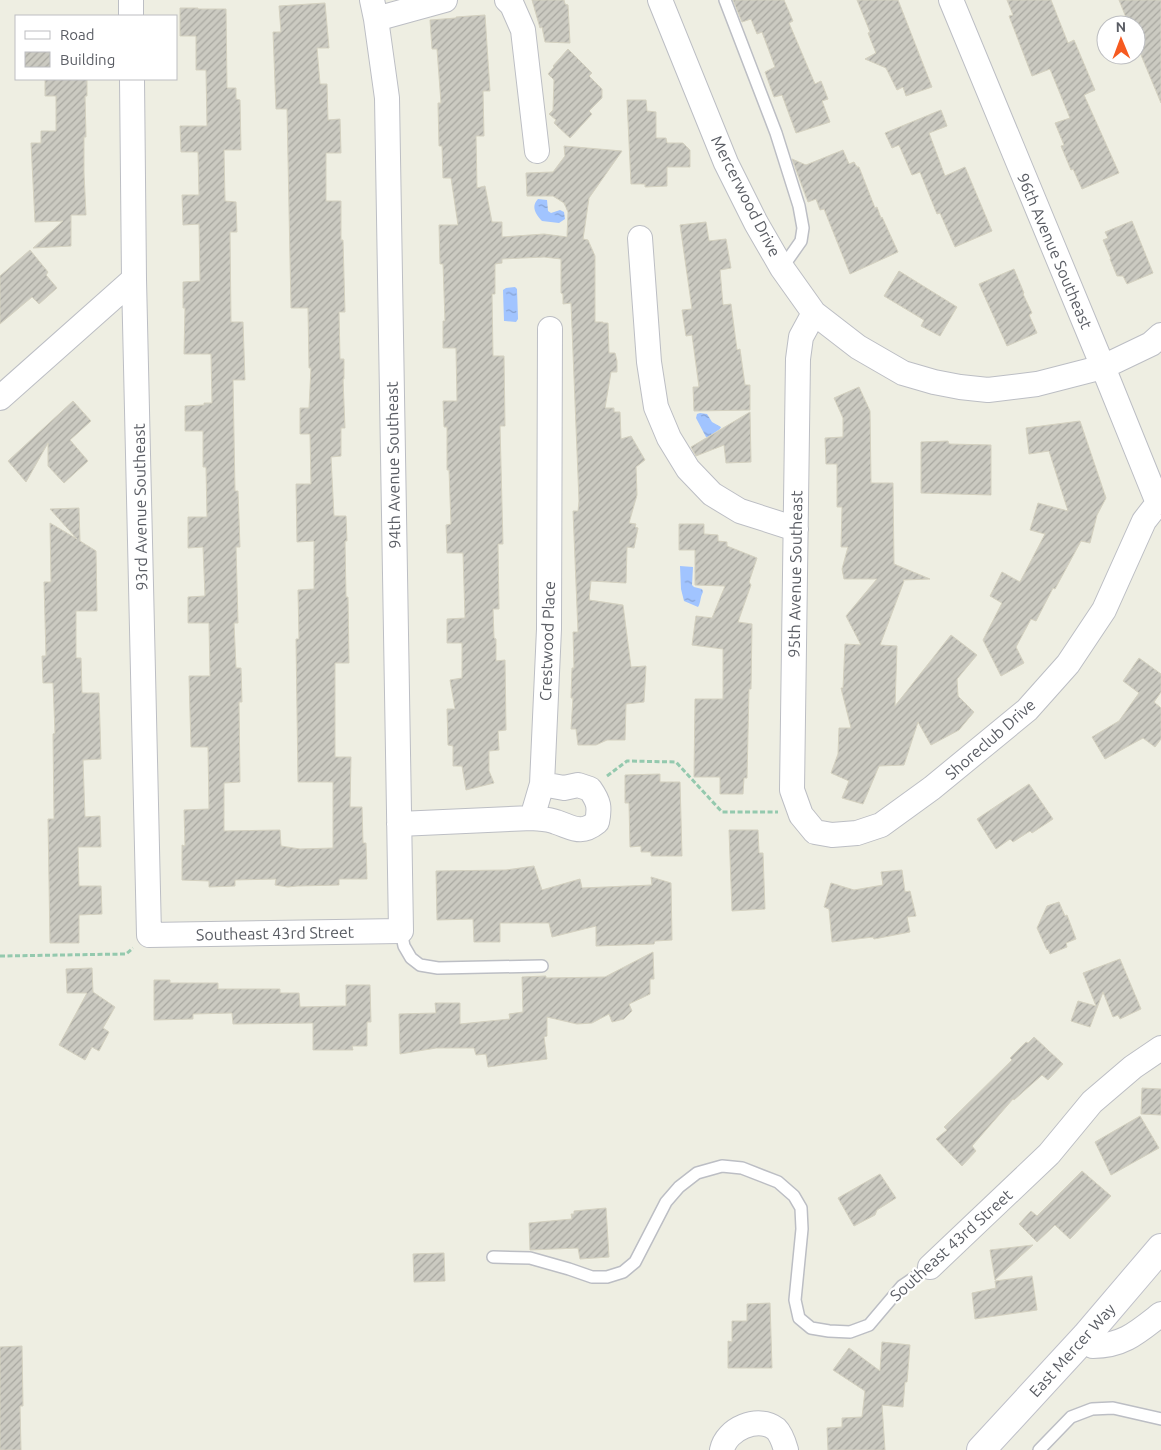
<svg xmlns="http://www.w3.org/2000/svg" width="1161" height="1450" font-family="Ubuntu,sans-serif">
<defs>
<pattern id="water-ripples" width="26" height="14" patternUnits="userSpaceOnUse" patternTransform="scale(1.25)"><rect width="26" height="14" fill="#a1c4ff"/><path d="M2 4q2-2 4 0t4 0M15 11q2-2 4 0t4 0" fill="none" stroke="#86a2d2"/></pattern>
<pattern id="building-hatch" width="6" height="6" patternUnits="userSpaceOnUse" patternTransform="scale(1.25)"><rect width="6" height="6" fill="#cbcac1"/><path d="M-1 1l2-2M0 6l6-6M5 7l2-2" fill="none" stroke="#a8a7a0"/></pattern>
</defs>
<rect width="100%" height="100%" fill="#eeeee2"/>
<path fill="url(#water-ripples)" d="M538,199L547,200L548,211L551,213L560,210L564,212L565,219L559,223L542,221C535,214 531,206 538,199Z
M515,287L517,289L518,319L516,322L505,321H504L503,290L506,288Z
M700,413L707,414L712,422L721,427L720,429L708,437H706L696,418L697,414Z
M680,566L693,567L692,585L694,587L702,589L703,592C700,597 701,602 698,607L684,601L681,589Z"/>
<path fill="url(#building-hatch)" stroke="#d4d1c0" d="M532,0H564L565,4L568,5L570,43L545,42L542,27L540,28Z
M733,0H784L793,21L789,23L815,84L821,81L828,99L822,101L830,122L796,133L782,95L774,97L765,72L775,67L762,32L757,34L751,19L742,22Z
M857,0H898L932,87L906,96L903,87L897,90L886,68L865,59L876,53L868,33L870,32Z
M1007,0H1051L1068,43L1074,40L1095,90L1084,95L1119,173L1082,189L1073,169L1071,170L1061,146L1064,145L1055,123L1070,118L1050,69L1032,76L1009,16L1013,15Z
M1119,0H1161V103L1136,43V25H1129Z
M325,3L329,48H317L320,84H327L328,120L340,119L341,153H326V201H341V240H343L345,312H339L340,359H344V379H343L345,428H341V456L331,457L334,516H346L347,541H345L346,597H348L349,663H335V757H351L350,807H362L363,843H366L367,879H339V885L297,886L288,887L275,885L276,879L235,880V886L209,887V881L182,880V845L185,846L184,810L209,809L208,747H191L189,676H210L209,623H188V597L205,596L203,547L188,548V517H207L206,467H203V431H185V406L204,405V403H212L211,354H184L185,308H183V282L200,281L199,224L183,225L182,195H199L198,152H181L180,126H207L206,70H196V36H180V8H198V9H226L227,88H236V99L240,100L241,150H224L225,201L236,202L237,232H230L231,322H243L245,380H233L235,491H238L240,547H236L238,623H234L236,668H241L242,702H239L240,782L224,783V831L280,830L281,846L300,849L333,848V782H298L296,639H299L298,590L314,589V541L297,542L296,484H311L310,434H300V408H309L311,368H309L308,308H291L287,109H276L273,32H281L279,6Z
M485,15L490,91H483L484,136H476L477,188L485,186L492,222H502V237L544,234L567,237L568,212L564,203L553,196H527L526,173L553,172L565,156L564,146L622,151L589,198L583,239L588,240L595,256V322H603V323H608L609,353H615L617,361V372H611L605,408H614V412H620L621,439L631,436L645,460L636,467L637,495L629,523L636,524L635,527L638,528L634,548L627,547L626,583L591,581L589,600L623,605L631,667L646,666L644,702L626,704L625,740H607L596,745H578L576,729H571L573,698H571L572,668H574L573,632H578L573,511H578L579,501L571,303L563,304V294L561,293V259L544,257L502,259V263L495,264V294H492L493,356H504L505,426H500L503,544H498L499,609H493L494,638L496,639V661L505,660L506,730L498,731L499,750L489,751V771L494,783L466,790L462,766H453V746L448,745L447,709H455L450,680L462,678V643H447V619L465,618L463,553H447L446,525L451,524L449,470H447V427H444L443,401H457L456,348H443V321H445L443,264H440L439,225H458L451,178H443L442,146H439L438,103H441L437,49H432L430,20L456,18V17Z
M568,49L592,73L589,76L602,89V98L589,111L592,114L570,138L554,123L556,120L549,114L553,110L554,80L548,74L554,67L553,66Z
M45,79H87V96H85L86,137H84V173L86,215H71V246L33,248L63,221L35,222L31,143H41V131H56V96H45Z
M627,100H646L647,111L656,112V138H666L667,143H683L690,150V167H667V186L645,187V184H631Z
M941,110L947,126L929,133L945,176L965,167L992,231L955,247L940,213L937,214L920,172L912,175L899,145L892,148L885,133Z
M843,150L849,164L854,162L857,167H859L875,208L877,207L881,218L882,217L898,252L850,274L824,209L820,210L816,199L808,202L792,159L806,165Z
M1132,221L1153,273L1127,284L1123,276H1117L1110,259H1111L1103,240L1108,238L1105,232Z
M706,222L709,241L726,239L731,268L720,270L723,305L731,304L737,350L740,349L745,385H750V410L694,411L693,387H699L692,335L686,336L682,310L692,309L680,225Z
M30,250L48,272L46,275L57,288L39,304L32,297L0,324V276Z
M1014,269L1024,293L1023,294L1032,313L1029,315L1037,333L1007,346L979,284Z
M899,271L957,307L940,336L921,326L924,320L884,296Z
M859,387L870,411L871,483H893L894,564L930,579L903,580L904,581L880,645L897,646L895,706L951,635L977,655L957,679L958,696L974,712L959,730L931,745L918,722L904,765L879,766L863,804L842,798L849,781L831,773L838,754L839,728H851L841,688H843L845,644L861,645L846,616L877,579H844L842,569L848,547H841L842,507H837V464H826L825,438L843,437V418L834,398Z
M73,401L91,421L70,440L88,461L64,483L48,466V443L26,482L8,461Z
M750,412L751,462L726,463L724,445L696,456L691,447Z
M1080,421L1106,498L1097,515L1090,543L1081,541L1055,589L1053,588L1036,621L1031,619L1016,647L1024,663L1001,676L983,640L1002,603L990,596L1002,572L1020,582L1045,534L1030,530L1038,503L1068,511L1049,451L1029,454L1026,428Z
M948,441L949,444L991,445V495L921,493V442Z
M79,508L80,541L96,551L97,611H76V658H81L82,693H99L101,759L83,760L85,817L100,816L101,847H78L79,886H101L102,914L79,915V943H50L48,819H54L53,734L55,733L53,683H43L42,656H46L44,582H51L50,523L77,539L50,509Z
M679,524H704V534L718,535V541L727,542V546L757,558L749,582L751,585L738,622L752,624L751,689H749L747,778H744L743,794H720V777H694L695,699H723V649L692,645L696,616L712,618L725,586L695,585V550H679Z
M1139,658L1161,674V692L1154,702L1161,708V739L1155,747L1143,738L1105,759L1092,737L1119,721L1139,693L1123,681Z
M660,774V782H680L682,856H651V852H641V846L630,847L629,803H625V775Z
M1029,784L1053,819L1032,833L1030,831L1013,842L1010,839L996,849L977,819Z
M729,830H758L759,853H763L765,909L732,911Z
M534,866L542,890L580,879L582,888L652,885L651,877L671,883L672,940L655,941L654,944L596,946V926L552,937L549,923H500V942H474L473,919L437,920L436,871L506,870Z
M902,870L905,892L910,891L916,916L907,917L910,932L874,939L873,937L832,942L829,909L824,907L831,883L854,890L883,885L881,872Z
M1059,902L1065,916L1067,915L1076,939L1066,943L1067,947L1050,954L1048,949L1047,950L1037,928L1047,906Z
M653,952L654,979H650V994L629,1004L632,1011L624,1019L612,1022L609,1014L592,1023L577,1024L547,1017V1036L544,1037L547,1059L488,1067L486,1054L476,1055L474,1048H436L400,1054L399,1014L436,1013L435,1003H460V1024L510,1019L509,1014L523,1012L522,977L546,976V978L605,977Z
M1120,959L1141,1009L1120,1019L1118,1015L1113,1017L1103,992L1090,1027L1071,1021L1078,1001L1096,1006L1083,973Z
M92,968L93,992L115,1007L103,1028L109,1032L99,1051L92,1047L85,1060L59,1045L87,993H67L66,969Z
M154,980H170V983H218V989H280V993H299L300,1007L346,1006V985H370L371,1022H367V1046H352L353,1050H313V1023L233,1024L232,1013L193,1014V1019L154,1020Z
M1034,1037L1063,1064L1048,1080L1042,1075L1014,1100L1013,1099L972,1146L976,1151L962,1166L936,1139L947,1130L944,1127L1012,1060L1010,1058L1026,1042L1028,1043Z
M1142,1088L1161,1089V1115L1141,1114Z
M1140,1116L1159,1148L1111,1175L1095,1142Z
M1082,1171L1111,1196L1070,1239L1055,1225L1037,1242L1019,1224L1031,1211L1037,1216Z
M880,1174L896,1198L877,1210L875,1215L854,1226L838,1198Z
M606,1208L609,1257L580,1259L578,1248L530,1250L529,1223L572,1219L571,1214H574V1211Z
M1033,1245L995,1280L990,1250Z
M444,1253L445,1281L414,1282L413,1254Z
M1032,1276L1037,1310L975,1319L972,1293L996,1288L995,1281Z
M770,1303L772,1368H728V1341L732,1342V1321H747V1304Z
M882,1342L910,1345L907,1382H905L903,1407L882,1405L885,1450H828L827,1428L842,1427V1418L862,1417L865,1391L833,1370L849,1348L880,1371Z
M22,1346L23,1406H20L21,1450H0V1347Z"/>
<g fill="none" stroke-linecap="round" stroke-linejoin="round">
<g stroke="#bcbec4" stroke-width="14">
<path id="lane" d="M725,0L776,133L799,206L803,228L801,241L782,268
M401,931L404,946L411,958L420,965L438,968L542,966
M493,1257L530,1258L569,1269L592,1277H607L623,1272L635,1262L666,1202L679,1187L697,1173L722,1166L742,1168L778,1182L794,1196L801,1208L802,1229L795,1300L799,1318L811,1328L829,1331L850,1332L869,1325L902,1286L930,1267
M1039,1450L1071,1417L1092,1409L1113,1408L1161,1419"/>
</g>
<g stroke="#bcbec4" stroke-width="26">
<path id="street" d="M131,0V16
M507,0L512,5L523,30L537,151
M660,0L726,163L756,223L782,268L814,313L858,347L903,373L934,382L960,387L988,390L1037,384L1103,367L1151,344L1161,335
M951,0L1103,367L1158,503
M376,19L445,0
M132,79L134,279L149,935L401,931L387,98L376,19L372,0
M640,238L649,362L656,407L669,438L688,469L712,494L740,511L796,529
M814,313L801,337L798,359L792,790L801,815L815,832L832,835L857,833L881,825L932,788L1027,710L1068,664L1104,610L1144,521L1158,503L1161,501
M0,398L134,279
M532,818C540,819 549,819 556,822C574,828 581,835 597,822C600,807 599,802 590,789L578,785L564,788L542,784
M399,824L532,818L542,784L549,629L550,329
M930,1267L1049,1154L1092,1102L1133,1067L1161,1048
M1086,1336L1093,1346C1123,1346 1138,1332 1161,1314
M722,1450C726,1429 758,1415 776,1429C781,1434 784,1443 786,1450"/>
</g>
<g stroke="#bfc0c9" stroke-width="30">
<path id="secondary" d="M981,1450L1086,1336L1161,1248"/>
</g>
<path stroke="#94c9ae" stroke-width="3" stroke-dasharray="5 2.5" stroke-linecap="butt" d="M607,776L627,761L676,762L722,812H778
M0,956L126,954L133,948"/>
<use href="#lane" stroke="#fff" stroke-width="11"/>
<use href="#street" stroke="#fff" stroke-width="24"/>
<use href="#secondary" stroke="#fff" stroke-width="28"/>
</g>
<g text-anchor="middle" stroke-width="4.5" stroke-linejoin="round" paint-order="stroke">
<g font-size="16" fill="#5a5d64" stroke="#fff">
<text transform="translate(746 196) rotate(63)" y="6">Mercerwood Drive</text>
<text transform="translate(1055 251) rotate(67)" y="6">96th Avenue Southeast</text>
<text transform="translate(393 465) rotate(-91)" y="6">94th Avenue Southeast</text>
<text transform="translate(140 507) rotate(-91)" y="6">93rd Avenue Southeast</text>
<text transform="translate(795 574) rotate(-89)" y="6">95th Avenue Southeast</text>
<text transform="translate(547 641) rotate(-88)" y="6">Crestwood Place</text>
<text transform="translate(990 739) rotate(-41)" y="6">Shoreclub Drive</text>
<text transform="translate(275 933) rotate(-1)" y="6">Southeast 43rd Street</text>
<text transform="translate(951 1245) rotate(-42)" y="6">Southeast 43rd Street</text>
<text transform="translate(1072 1350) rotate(-48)" y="6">East Mercer Way</text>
</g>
</g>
<rect x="15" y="15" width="162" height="65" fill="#ffffff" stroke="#bdbec1"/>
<rect x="25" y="31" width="25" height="8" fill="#ffffff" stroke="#bdbec1"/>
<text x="60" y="40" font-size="15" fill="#5a5d64">Road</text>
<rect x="25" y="52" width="25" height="15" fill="url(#building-hatch)" stroke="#bdbec1"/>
<text x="60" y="65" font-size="15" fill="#5a5d64">Building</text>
<g transform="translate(1121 40) rotate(359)"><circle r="24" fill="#ffffff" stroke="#bdbec1"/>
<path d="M0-4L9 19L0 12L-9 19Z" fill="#f65a20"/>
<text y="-8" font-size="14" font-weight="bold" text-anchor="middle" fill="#5a5d64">N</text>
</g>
</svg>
